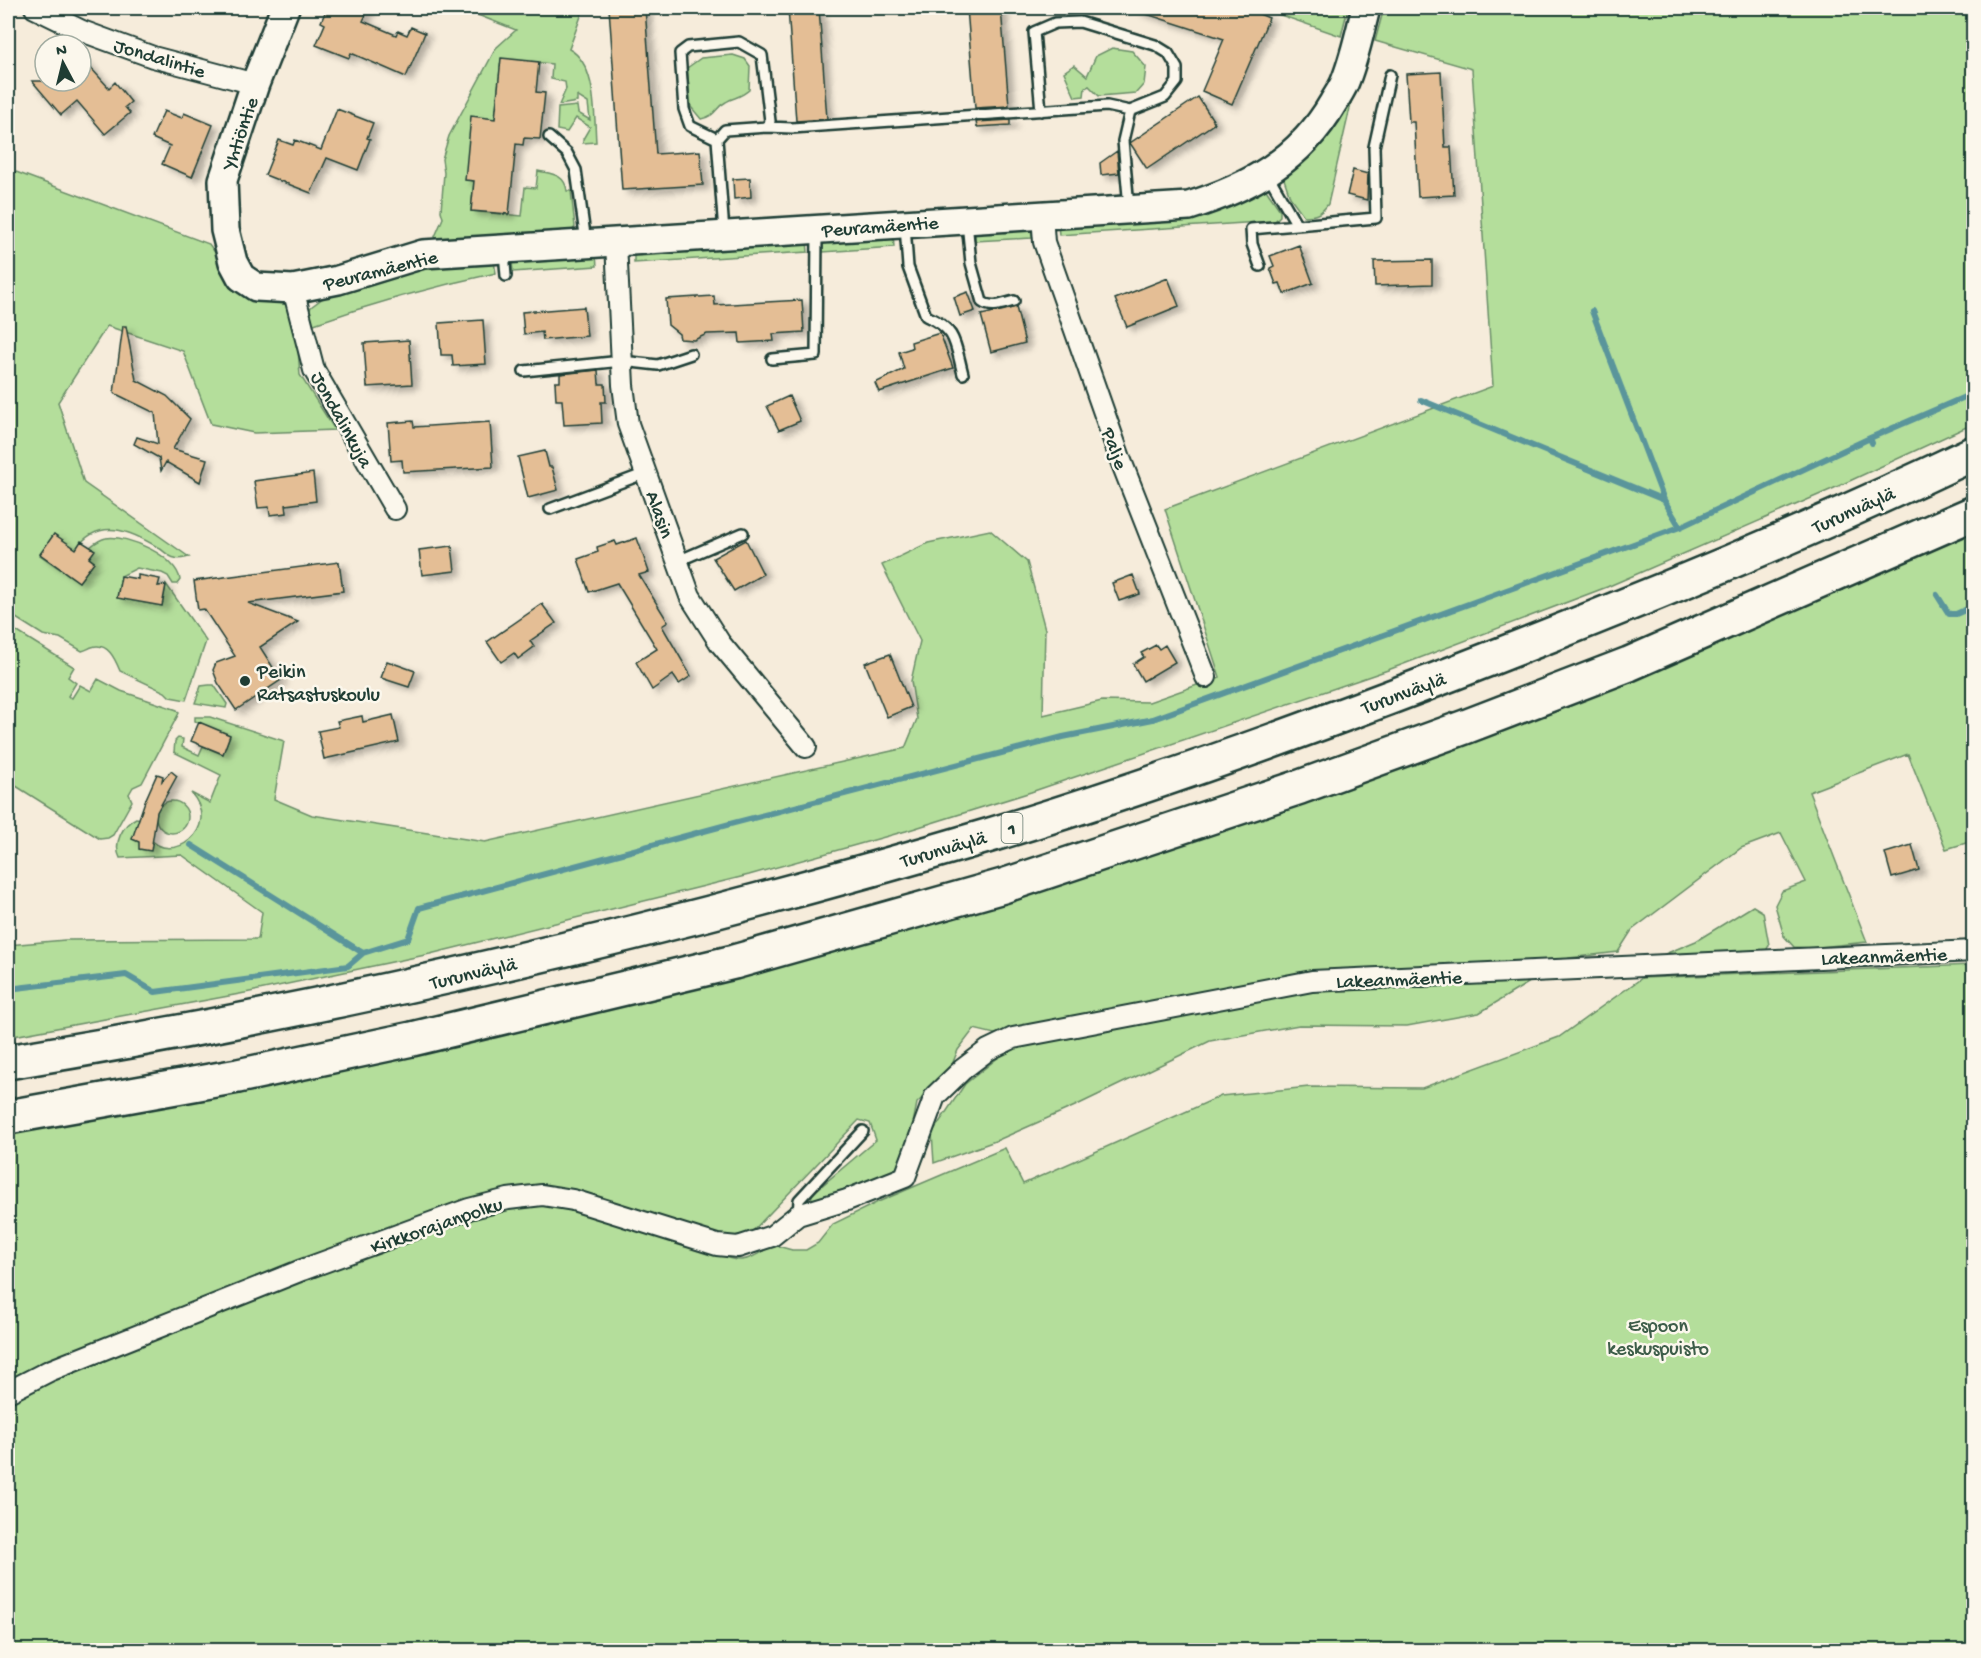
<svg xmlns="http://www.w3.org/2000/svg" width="1981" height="1658" font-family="'Gochi Hand',sans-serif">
<defs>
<filter id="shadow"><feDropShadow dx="6" dy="4" stdDeviation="3" flood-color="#0004"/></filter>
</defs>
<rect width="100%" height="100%" fill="#f6ecdb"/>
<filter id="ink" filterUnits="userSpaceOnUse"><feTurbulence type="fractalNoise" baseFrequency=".0167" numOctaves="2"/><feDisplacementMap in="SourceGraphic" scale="12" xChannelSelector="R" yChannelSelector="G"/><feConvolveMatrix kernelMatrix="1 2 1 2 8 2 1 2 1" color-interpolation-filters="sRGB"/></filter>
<g filter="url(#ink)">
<path fill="#b4de9b" stroke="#6a8e68" stroke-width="1.5" d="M466,8H584L569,49C597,64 594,114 596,142L583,143V139L590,127L576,118L567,132L557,130L558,108L577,106L578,113L590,120L588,103L577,96V102L559,105L566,89L565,82L551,79L552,64L501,59L495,119L472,117L474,181L471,211L522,216L525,187L536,188L538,171C552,174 565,174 567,191H571L575,227L573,230L434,239L443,218L441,211L444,173L442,159L449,136L496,48L516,30L465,10Z
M1260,8H1348L1341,36Z
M1384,8H1973V424L1830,490L1607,587L1388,670L1031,792L906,831L749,875L430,954L245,993L8,1037V945L65,940L258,939L262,912L182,855L120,858C113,844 122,825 136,818L141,819C144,825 146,832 149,837C170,867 223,829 191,793L210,803L221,775L174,752L175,741L178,738L183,739L182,747L199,755L203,746L222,754L230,736L195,721V717H210L284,741L274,799L312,815L485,842L905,748L917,719L911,681L920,641L882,565L928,543L990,530L1027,562L1045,629L1043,715L1102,701L1149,702L1220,677L1165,509L1493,386L1472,69L1375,41Z
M1112,48L1132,51L1146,67L1144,84L1136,93L1099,96L1089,86L1085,88L1084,96L1075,97L1064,72L1074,65L1087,76L1096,56Z
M733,55L745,59L750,66L749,90C737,100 735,96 726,102C714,108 718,115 701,119L691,107L687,68L701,58Z
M1355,86L1328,204C1321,214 1316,216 1304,216L1290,197L1282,173Z
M8,169L209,244L236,282L258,295L287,305L294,313L296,324L300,375L335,430L254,433L211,424L183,351L107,326L58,402L84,483L189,557C184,558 179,560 175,558C169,557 164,551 159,548C131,531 99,516 76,549L54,534L40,555L79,582L94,562L89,558L94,551L90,547C95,543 100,539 106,538C127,534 178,557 180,580L177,584H173L168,576L162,573L137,568L121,576L117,598L162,606L166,584L206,641L186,700L170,697L165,692L120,671C115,659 108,642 92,647C89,648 86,650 82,651L60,638L43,635L8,613Z
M1264,187L1280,210V216L1275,221L1059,235L1058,225C1113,221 1175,222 1228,207C1241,203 1253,194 1264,187Z
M1031,226L1032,238L975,241V230Z
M893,235L894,247L823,252L822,240Z
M807,241L808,252L634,263V252Z
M596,255L597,266L513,272L512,261Z
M494,262L496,273C431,287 373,303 311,325L308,314L311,307L327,295L425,265Z
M1973,529V841L1946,849L1908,754L1809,792L1867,942L1810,948L1794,947L1784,936L1775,905L1782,891L1806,882L1781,833L1741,848L1632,930L1618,952L1569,958L1479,1013L1407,1026L1299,1025L1210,1041L1075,1106L998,1140L934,1163L932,1133L965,1084L1020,1040L974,1029L958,1050L949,1072L917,1103L908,1149L893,1176L811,1204L812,1194L876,1140L870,1123L859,1120L748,1236L726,1240L509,1192L8,1386V1135L288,1080L487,1038L712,983L1596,692L1811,603Z
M8,626L74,667L68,677L76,683L68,696L72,698L80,685L91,691L98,679L121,691L177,710L179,713L142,783L133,787L129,794L132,801L113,835L108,838L100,839L8,781Z
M209,685H214L227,704L226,708L195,703L201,686Z
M156 817a16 16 0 1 1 32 0a16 16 0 1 1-32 0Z
M1753,906L1763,912L1769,945L1765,953L1661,958L1665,954L1696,941Z
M1973,965V1650H8V1397L361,1253L489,1209L557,1201L713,1251C742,1267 747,1260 774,1245L792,1250H806L818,1243L833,1224L878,1202L1005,1148L1023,1184L1221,1096L1309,1087L1422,1088L1559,1037L1642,978Z"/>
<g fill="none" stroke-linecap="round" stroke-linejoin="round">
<path stroke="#5a959b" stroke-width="6" d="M1592,311L1664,500L1680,527L1870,438L1872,443
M1421,400L1664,500
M1870,438L1974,393
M1937,595L1949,614H1956L1974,606
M191,845L363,953L408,939L419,908L730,824L1063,737L1153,719L1680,527
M8,989L126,975L155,992L348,966L363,953"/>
</g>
<path fill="#e4be95" stroke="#1f3d34" stroke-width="1.5" filter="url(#shadow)" d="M327,8H369L363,21L396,35L398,31L407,35L411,27L425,33L406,77L351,53L349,58L316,45L325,24L321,22Z
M609,8H645L656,154L700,151L703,185L622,190Z
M788,8H819L827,119L796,121Z
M967,8H1001L1009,106L975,108Z
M1137,8H1245L1269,18L1232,104L1202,91L1224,39L1137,11Z
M81,57L109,88L115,82L131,102L125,107L130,113L105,134L77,101L61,115L32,81H81Z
M501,58L539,62L536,92L545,93L540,139L524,138L523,145L516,144L509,214L471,211L474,181L465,180L471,116L495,119Z
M1441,72L1445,147H1451L1454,195L1418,197L1414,122H1409L1406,74Z
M1198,97L1215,123L1147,169L1130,143Z
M337,109L373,123L367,138L370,139L358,170L327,158L311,193L265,175L279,140L293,145L295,140L321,150Z
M164,111L182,118L184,113L213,125L192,177L162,164L170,146L152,138Z
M1010,120V125L977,127L976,122Z
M1117,151L1119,173L1101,175L1100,163Z
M1353,170L1368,174L1367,200L1347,195Z
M750,178L751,197L734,199L733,179Z
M1299,245L1313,283L1284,294L1280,283L1276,284L1270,268L1274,266L1270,256Z
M1432,260V284L1375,286L1374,261Z
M1168,278L1179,306L1127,327L1115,299Z
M968,292L975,311L960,316L954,297Z
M714,296L715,305L802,300L804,332L773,334L774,341L740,343L739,333L707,334L694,340L680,339L679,334L668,325L666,299Z
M584,307L587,336L543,340L542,332L524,334L522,312Z
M1016,307L1025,343L991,352L981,315Z
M483,320L486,364L453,366L452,355H441L439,323Z
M123,326H126L136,380L167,396L190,419L173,449L207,459L200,482L166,462L161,471L159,458L134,444L137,437L158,444L155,413L114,393Z
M940,333L953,368L879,392L875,383L904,369L899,352L912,348L911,342Z
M409,340L412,384L367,387L364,343Z
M598,370L599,384H605L606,402H601L602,423L564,425L562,400H556L555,382H560V374Z
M789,396L800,421L779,430L767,406Z
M413,421L414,427L490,422L493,467L403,472L402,460L391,461L388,423Z
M545,451L549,467H552L558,490L528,498L518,457Z
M313,473L316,501L286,505L287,513L270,515L269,507L258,508L254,481Z
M54,534L76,549L81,541L95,550L89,558L94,562L79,582L40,554Z
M637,538L649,572L639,575L668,622L662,626L691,676L679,684L673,675L652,690L636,662L657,649L617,583L589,592L578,559L598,552L597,547L615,541L617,545Z
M746,540L763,574L734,591L713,558Z
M452,546L455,571L422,575L419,550Z
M339,562L343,591L248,603L298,622L260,647L281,680L236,710L218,683L213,670L216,663L235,656L204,609L198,610L194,581Z
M138,575L160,579L158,586L166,585L162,606L117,598L121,576L138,579Z
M1133,575L1140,594L1119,601L1112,583Z
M542,604L556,623L530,641L534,647L518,659L514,653L501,662L487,642Z
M1156,645L1159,649L1165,645L1175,662L1143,681L1133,664L1144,657L1141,653Z
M890,654L911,707L887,717L865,663Z
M387,661L415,671L409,687L381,678Z
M393,715L399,742L324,759L318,731L339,727L337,721L362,716L363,722Z
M199,722L230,735L223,754L191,741Z
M171,771L177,776L157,812L151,851L139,849V842L132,839L145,801L157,774L163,776L162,781Z
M1912,845L1919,870L1892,878L1885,853Z"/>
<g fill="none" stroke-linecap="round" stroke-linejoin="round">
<g stroke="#1f3d34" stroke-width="14">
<path id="lane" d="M1041,111L1034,32L1055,23L1080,22L1155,45L1168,53L1177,68V82L1165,97L1130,111
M767,127L792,128L1107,106L1130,111L1123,141L1129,207
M549,137L567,153L576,170L586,242
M717,139L725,130L767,127L770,121L762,55L739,42L688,47L680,53L684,109L690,126L717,139L724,232
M1267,173L1297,225
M967,222L971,263L982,302C992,309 1002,304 1014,301
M905,226L908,267L926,316C957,329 955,344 963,374
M504,252L506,276
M1260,266L1252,244L1251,229L1376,218L1374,147L1390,75
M772,359L816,355L817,232
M524,371L622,361L658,365L691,354
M550,509L646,473
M678,561L743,533
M798,1215L799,1200L863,1131"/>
</g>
<g stroke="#1f3d34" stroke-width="24">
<path id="street" d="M35,8L82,31L153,57L255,84
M1042,215L1044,242L1121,461L1206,677
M616,243L623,385L628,424L690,596L720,643L806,747
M293,289L314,370L395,509
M8,1392L49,1371L302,1270L469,1209L508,1199L542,1195L573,1200L717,1245L738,1247L772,1236L798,1215L847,1200L905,1177L935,1096L963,1069L988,1050L1013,1038L1312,981L1974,951"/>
</g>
<g stroke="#1f3d34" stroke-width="32">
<path id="secondary" d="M285,8L255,84L223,180L225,230L233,262L241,277L256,287L293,289L338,280L423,254L1189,206C1250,187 1300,160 1333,103C1337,96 1343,88 1346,79C1355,56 1360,31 1366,8"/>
</g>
<g stroke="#1f3d34" stroke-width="38">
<path id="highway" d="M8,1062C339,1008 666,931 987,836C1170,781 1348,715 1525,645C1677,586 1827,523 1974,453
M8,1117L238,1076L412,1039L734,962L1003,886L1300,787L1465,727L1629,664L1974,513"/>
</g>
<use href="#lane" stroke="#fbf7ec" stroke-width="9"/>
<use href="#street" stroke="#fbf7ec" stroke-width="20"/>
<use href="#secondary" stroke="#fbf7ec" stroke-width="27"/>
<use href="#highway" stroke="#fbf7ec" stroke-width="33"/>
</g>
</g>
<circle fill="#1f3d34" stroke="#fbf7ec" stroke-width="2" cx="245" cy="681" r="6"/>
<g text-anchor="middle" stroke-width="5" stroke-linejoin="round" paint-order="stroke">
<rect fill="#fbf7ec" stroke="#61756b" stroke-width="1.5" x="1001.5" y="813" width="21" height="30" rx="4.5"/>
<g font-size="18" font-weight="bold" fill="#1f3d34">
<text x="1012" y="834">1</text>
</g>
<g font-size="20" fill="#1f3d34" stroke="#fbf7ec">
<text transform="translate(160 57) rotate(17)" y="7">Jondalintie</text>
<text transform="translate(239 133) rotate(-71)" y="7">Yhtiöntie</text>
<text transform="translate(880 225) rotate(-4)" y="7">Peuramäentie</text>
<text transform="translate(380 269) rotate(-14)" y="7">Peuramäentie</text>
<text transform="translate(343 419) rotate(61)" y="7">Jondalinkuja</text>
<text transform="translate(1116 448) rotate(70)" y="7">Palje</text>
<text transform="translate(1853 509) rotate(-24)" y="7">Turunväylä</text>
<text transform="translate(661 514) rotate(70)" y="7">Alasin</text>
<text transform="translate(1403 692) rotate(-20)" y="7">Turunväylä</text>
<text transform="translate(943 848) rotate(-16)" y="7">Turunväylä</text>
<text transform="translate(1884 955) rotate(-2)" y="7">Lakeanmäentie</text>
<text transform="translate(473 972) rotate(-13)" y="7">Turunväylä</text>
<text transform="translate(1399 978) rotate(-2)" y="7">Lakeanmäentie</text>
<text transform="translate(436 1224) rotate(-19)" y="7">Kirkkorajanpolku</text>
</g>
<g font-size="20" fill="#1f3d34" stroke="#fbf7ec" text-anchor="start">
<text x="257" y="677">Peikin<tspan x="257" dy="23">Ratsastuskoulu</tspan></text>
</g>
<g font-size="20" fill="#3d5d49" stroke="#fbf7ec">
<text x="1658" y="1331">Espoon<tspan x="1658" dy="23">keskuspuisto</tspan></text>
</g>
</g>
<rect width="1981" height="1658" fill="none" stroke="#fbf7ec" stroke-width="30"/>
<rect x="15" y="15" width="1951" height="1628" fill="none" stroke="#1f3d34" stroke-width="2" filter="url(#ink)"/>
<g transform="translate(63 63) rotate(353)"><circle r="28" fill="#fbf7ec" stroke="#a3ada2" stroke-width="1.5"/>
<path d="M0-4.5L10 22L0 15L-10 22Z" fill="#1f3d34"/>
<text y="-9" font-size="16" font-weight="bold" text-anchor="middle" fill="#1f3d34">N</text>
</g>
</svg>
